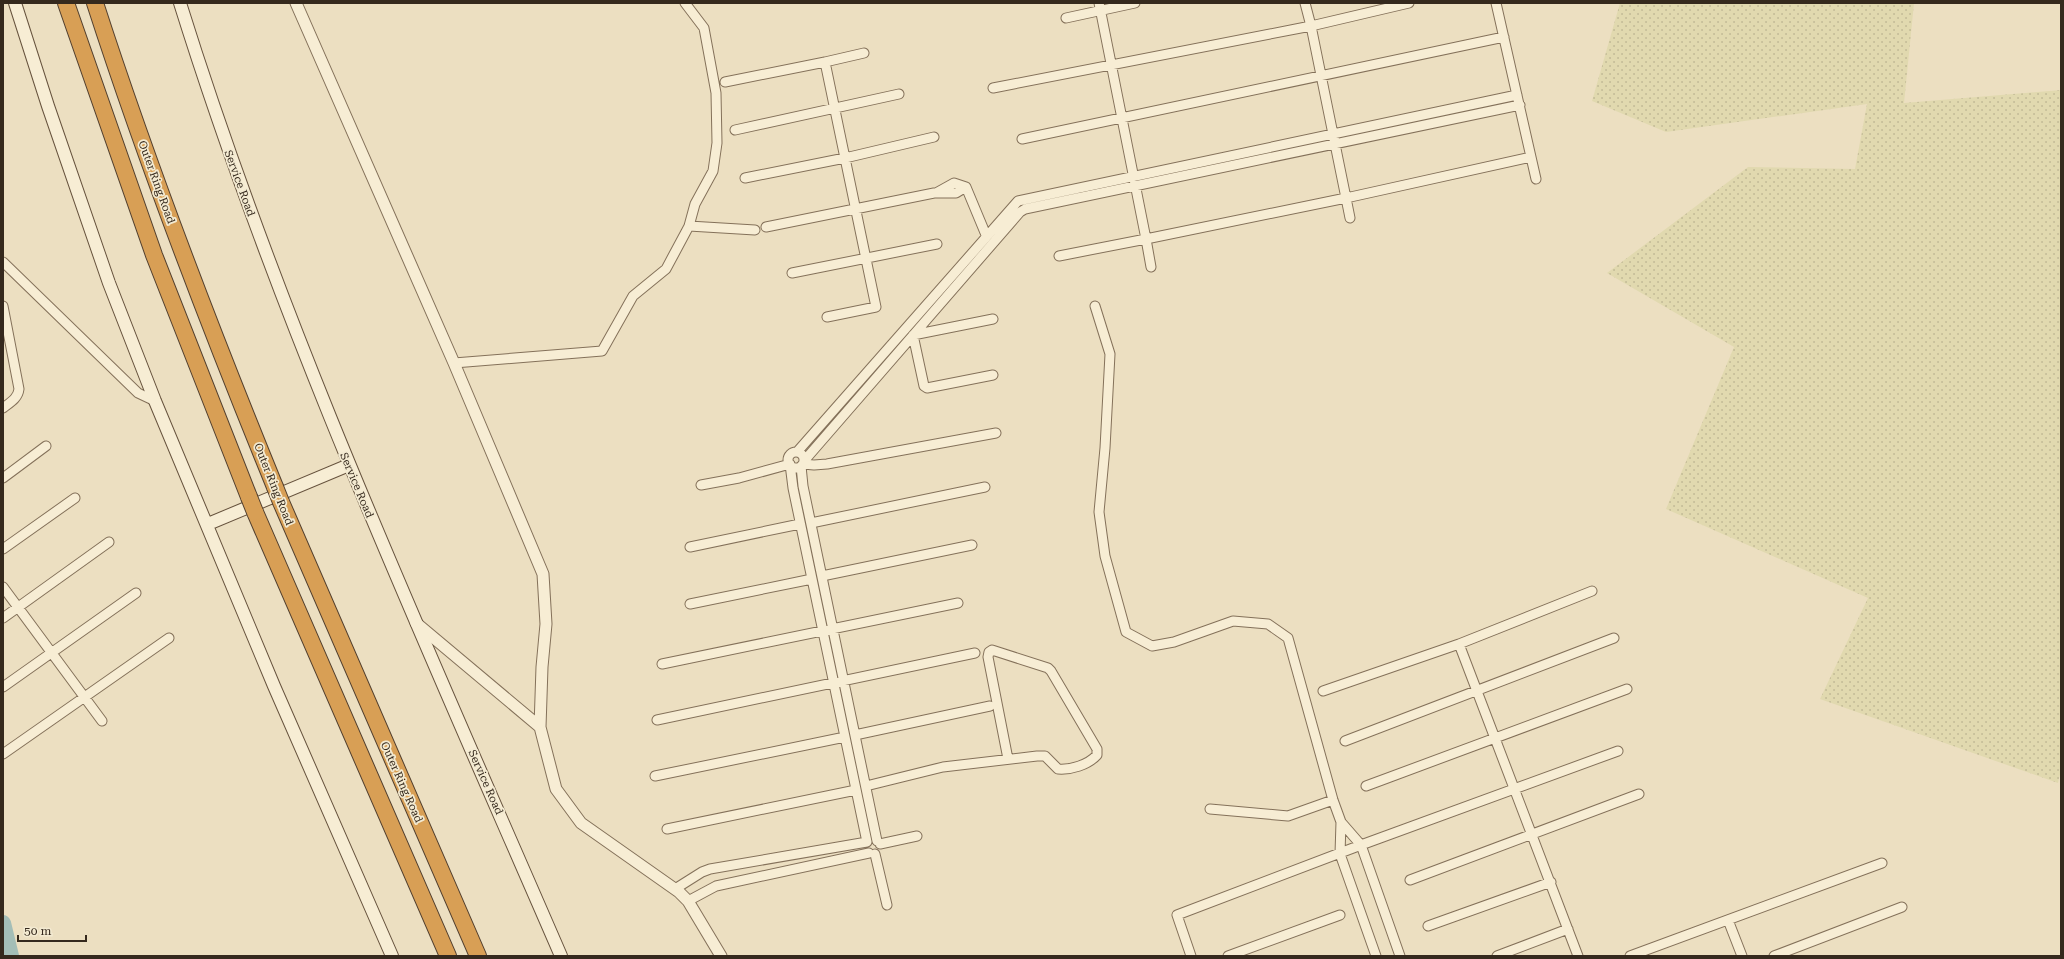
<svg xmlns="http://www.w3.org/2000/svg" width="2064" height="959" font-family="'Roboto Serif',serif">
<defs>
<pattern id="farmland-dots" width="8" height="8" patternUnits="userSpaceOnUse"><rect width="8" height="8" fill="#e1d9af"/><path d="M2 2h.1M6 6h.1" fill="none" stroke="#c2ba96" stroke-width="1.8" stroke-linecap="round"/></pattern>
</defs>
<rect width="100%" height="100%" fill="#ecdfc1"/>
<path fill="url(#farmland-dots)" d="M1620,3H1914L1904,103L2061,90V770L2058,783L1820,699L1868,598L1666,509L1734,347L1607,273L1748,167L1855,169L1867,104L1666,132L1592,101Z"/>
<g fill="none" stroke-linecap="round" stroke-linejoin="round">
<path stroke="#a4beb7" stroke-width="16" d="M3,923L11,956"/>
<g stroke="#84715a" stroke-width="11">
<path id="minor" d="M685,3L704,28L716,93L717,143L713,171L695,204L689,226
M1099,3L1146,239L1346,198L1311,26L1409,3
M1496,3L1536,179
M1066,18L1135,3
M825,62L864,53
M725,82L825,62L876,307L827,317
M993,88L1311,26L1305,3
M735,130L899,94
M1022,139L1504,37
M745,178L845,158L934,137
M936,193L954,183L966,187
M1350,218L1346,198L1531,157
M766,227L934,193H956L966,187L986,235
M1059,256L1146,239L1151,267
M3,262L138,393L155,401
M792,273L937,244
M3,306L19,389C18,398 11,402 3,408
M1095,306L1110,354L1105,448L1099,512L1105,556L1126,632L1152,646L1174,642L1233,621L1268,624L1288,638L1333,800L1341,822L1361,845L1400,956
M993,319L913,335L924,386L927,388L993,375
M454,363L602,351L633,296L666,269L689,226L755,230
M797,452L1018,201L1517,95
M788 460a8 8 0 1 1 16 0a8 8 0 1 1-16 0Z
M804,461L1020,212L1025,209L1520,105
M803,464L814,465L827,464L996,433
M801,466L803,486L877,841
M3,478L46,446
M811,523L985,487
M690,547L800,524
M3,549L75,498
M822,576L972,545
M3,587L102,721
M690,604L812,579
M3,618L109,542
M1459,644L1578,956
M662,664L958,603
M3,687L136,593
M1323,691L1459,644L1592,591
M657,720L975,653
M855,735L990,706
M1345,741L1614,638
M3,754L169,638
M655,776L845,737
M866,786L943,767L1037,756H1045L1058,769C1071,770 1088,765 1097,755V749L1051,671L1048,668L992,650L989,652L988,657L1008,759
M1366,786L1627,689
M1210,809L1288,816L1333,800
M1341,822L1340,854L1376,956
M667,829L856,790
M880,844L917,836
M875,854L887,905
M1410,880L1639,794
M675,889L702,872L710,869L867,842L793,488L790,464L739,478L701,485
M688,901L716,886L869,853
M1728,920L1742,956
M1428,926L1551,882
M1191,956L1177,915L1361,845L1618,751
M1228,956L1340,915
M1497,956L1568,929
M1630,956L1882,863
M1774,956L1902,907"/>
</g>
<g stroke="#84715a" stroke-width="13">
<path id="tertiary" d="M296,3L454,363L543,574L546,624L542,667L540,727L556,789L581,823L679,892L688,901L721,956
M416,623L540,727"/>
</g>
<g stroke="#66523d" stroke-width="14">
<path id="secondary" d="M15,3L48,106L109,283L155,401L274,686L392,956
M180,3C282,330 425,642 561,956
M208,524L349,465"/>
</g>
<g stroke="#523f2e" stroke-width="18">
<path id="motorway" d="M66,3L154,255L249,497
M95,3C148,167 210,328 275,487
M281,502L478,956
M255,512L448,956"/>
</g>
<use href="#minor" stroke="#f7edd4" stroke-width="9"/>
<use href="#tertiary" stroke="#f7edd4" stroke-width="11"/>
<use href="#secondary" stroke="#f7edd4" stroke-width="12"/>
<use href="#motorway" stroke="#d89f55" stroke-width="16"/>
<g stroke="#523f2e" stroke-width="18" stroke-linecap="butt">
<path id="motorway-bridge" d="M275,487L281,502
M249,497L255,512"/>
</g>
<use href="#motorway-bridge" stroke="#d89f55" stroke-width="16"/>
</g>
<g text-anchor="middle" stroke-width="3.5" stroke-linejoin="round" paint-order="stroke">
<g font-size="11" fill="#35291d" stroke="#f3ead1">
<text transform="translate(157 182) rotate(70)" y="4">Outer Ring Road</text>
<text transform="translate(240 183) rotate(70)" y="4">Service Road</text>
<text transform="translate(274 484) rotate(68)" y="4">Outer Ring Road</text>
<text transform="translate(357 485) rotate(67)" y="4">Service Road</text>
<text transform="translate(402 782) rotate(66)" y="4">Outer Ring Road</text>
<text transform="translate(486 782) rotate(66)" y="4">Service Road</text>
</g>
</g>
<rect width="2064" height="959" fill="none" stroke="#35291d" stroke-width="8"/>
<path d="M18 935v6h68v-6" fill="none" stroke="#35291d" stroke-width="2"/>
<text x="24" y="935" font-size="12" fill="#35291d" stroke="#f3ead1" stroke-width="3" paint-order="stroke">50 m</text>
</svg>
